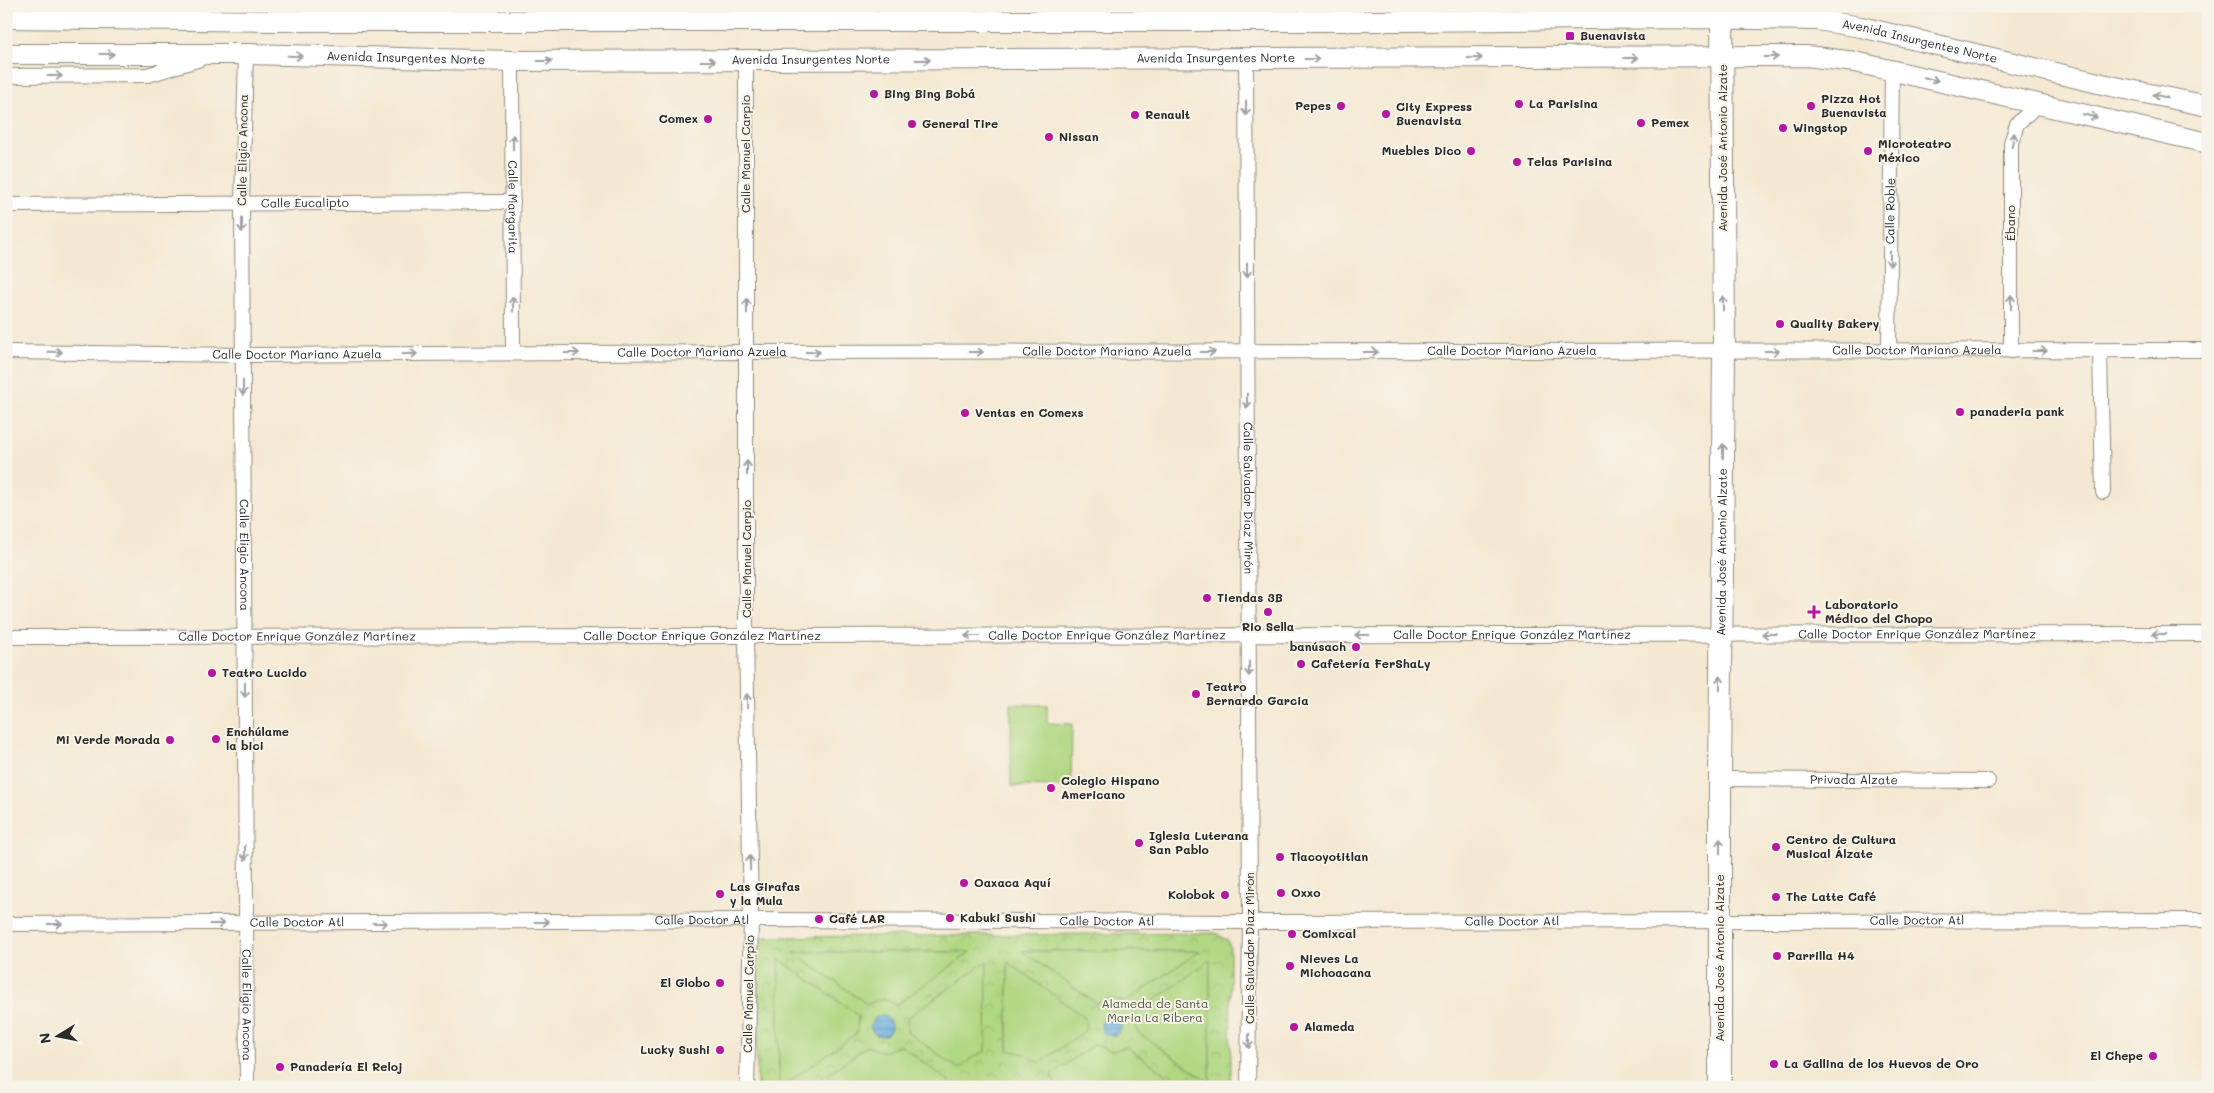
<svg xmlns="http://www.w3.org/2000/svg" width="2214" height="1093" font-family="Mali,sans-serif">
<defs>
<pattern id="park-crowns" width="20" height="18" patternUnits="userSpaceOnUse" patternTransform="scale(1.25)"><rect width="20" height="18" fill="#b0d782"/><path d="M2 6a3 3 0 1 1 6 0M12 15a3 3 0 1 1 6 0" fill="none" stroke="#98b970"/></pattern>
<pattern id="water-rules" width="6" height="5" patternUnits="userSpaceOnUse" patternTransform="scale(1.25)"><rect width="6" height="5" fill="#6aafe0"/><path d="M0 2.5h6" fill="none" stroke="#578fb6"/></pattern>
</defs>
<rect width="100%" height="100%" fill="#f7f3e8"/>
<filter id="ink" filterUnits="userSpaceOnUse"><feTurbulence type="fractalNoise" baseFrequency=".02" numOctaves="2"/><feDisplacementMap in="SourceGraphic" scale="10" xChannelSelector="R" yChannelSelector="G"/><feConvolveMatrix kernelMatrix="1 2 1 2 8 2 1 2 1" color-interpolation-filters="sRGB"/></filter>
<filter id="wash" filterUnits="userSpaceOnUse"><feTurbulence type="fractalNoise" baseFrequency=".0096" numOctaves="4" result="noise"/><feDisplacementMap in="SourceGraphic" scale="20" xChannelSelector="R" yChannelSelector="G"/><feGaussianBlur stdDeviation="1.12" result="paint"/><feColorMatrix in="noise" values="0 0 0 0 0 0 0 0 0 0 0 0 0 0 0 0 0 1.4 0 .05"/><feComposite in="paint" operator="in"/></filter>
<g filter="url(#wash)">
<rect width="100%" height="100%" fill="#f4e8d2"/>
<path fill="url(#park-crowns)" stroke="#6e8156" d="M1216,933L1227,940L1230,946L1231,1087H757V946L764,937Z"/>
<path fill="#b0d782" stroke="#6e8156" d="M1011,704L1047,705V723L1072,724L1071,787L1011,786Z
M1022,951H1200L1126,1002L1111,998L1096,1003Z
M793,952H971L897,1004L883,999L867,1004Z
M779,959L858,1015L857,1033L781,1087H779Z
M1210,960V1082L1137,1032L1136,1014Z
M987,961L986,1051L972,1058L959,1069L907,1032V1018Z
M1008,962L1085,1018L1086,1030L1040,1063L1025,1054L1008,1050Z
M1094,1044L1111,1051L1126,1047L1184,1087H1057L1051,1075Z
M900,1045L950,1082L948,1087H810L867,1046L883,1052Z"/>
<path fill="url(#water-rules)" stroke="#4a6d86" d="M1101 1026a10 10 0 1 1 20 0a10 10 0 1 1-20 0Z
M871 1026a10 10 0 1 1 20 0a10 10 0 1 1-20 0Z"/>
</g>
<g filter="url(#ink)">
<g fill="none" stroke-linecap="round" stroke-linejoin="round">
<g stroke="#908a7e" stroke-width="16">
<g id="street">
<path id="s1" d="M246,54L242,204L247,1087"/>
<path id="s2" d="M1246,59L1250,922L1248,1087"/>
<path id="s3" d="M512,61L513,353"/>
<path d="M746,61V636L751,920L747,1087"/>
<path d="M6,76L148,75L200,59"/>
<path id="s4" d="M6,205L513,202"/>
<path id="s5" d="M1889,351L1892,70"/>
<path d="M2011,351V143L2017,124L2038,104"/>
<path d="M2100,351L2103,492"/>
<path id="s6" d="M6,352L243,355L747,352L2208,350"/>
<path id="s7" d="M6,637L2208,634"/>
<path id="s8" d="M1720,779L1988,781"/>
<path id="s9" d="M6,924L751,920L1250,922L2208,920"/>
</g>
</g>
<g stroke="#908a7e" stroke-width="22">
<g id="secondary">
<path id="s10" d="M6,18L275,21H1407L1687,18L1817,20L1861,27L2111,86L2208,106"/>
<path id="s11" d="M6,54H246L512,61L1807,56L1855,62L2208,143"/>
</g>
</g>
<g stroke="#908a7e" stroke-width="24">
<g id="primary">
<path id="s12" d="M1720,1087V779L1724,352L1722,6"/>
</g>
</g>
<use href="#street" stroke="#fff" stroke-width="14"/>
<use href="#secondary" stroke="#fff" stroke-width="20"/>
<use href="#primary" stroke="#fff" stroke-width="22"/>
</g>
<defs><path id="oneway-shaft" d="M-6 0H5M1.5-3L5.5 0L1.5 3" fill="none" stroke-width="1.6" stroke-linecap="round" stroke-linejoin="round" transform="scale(1.25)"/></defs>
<g stroke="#a0a0a0">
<use href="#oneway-shaft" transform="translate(107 54)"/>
<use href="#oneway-shaft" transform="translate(295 56) rotate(2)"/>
<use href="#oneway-shaft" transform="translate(1771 57)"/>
<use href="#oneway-shaft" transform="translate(1475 58)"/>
<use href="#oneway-shaft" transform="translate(1631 58)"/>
<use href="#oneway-shaft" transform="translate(1312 59)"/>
<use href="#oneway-shaft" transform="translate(923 60)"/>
<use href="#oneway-shaft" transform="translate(545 61)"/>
<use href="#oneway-shaft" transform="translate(708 61)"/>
<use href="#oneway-shaft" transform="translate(55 76)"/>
<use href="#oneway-shaft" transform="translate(1931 79) rotate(13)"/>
<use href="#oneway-shaft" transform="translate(2160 96) rotate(-168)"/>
<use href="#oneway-shaft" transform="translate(1246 108) rotate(90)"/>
<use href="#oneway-shaft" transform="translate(2090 116) rotate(13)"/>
<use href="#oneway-shaft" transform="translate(2013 140) rotate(-79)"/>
<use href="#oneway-shaft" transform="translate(513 142) rotate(-90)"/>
<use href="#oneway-shaft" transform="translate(242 225) rotate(90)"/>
<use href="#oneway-shaft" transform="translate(1890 259) rotate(90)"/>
<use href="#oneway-shaft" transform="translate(1247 270) rotate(90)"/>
<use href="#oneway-shaft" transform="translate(2011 302) rotate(-90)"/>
<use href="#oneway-shaft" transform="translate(1723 303) rotate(-90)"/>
<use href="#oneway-shaft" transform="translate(513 304) rotate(-90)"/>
<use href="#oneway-shaft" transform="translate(747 306) rotate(-90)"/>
<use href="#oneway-shaft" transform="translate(1772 351)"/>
<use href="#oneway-shaft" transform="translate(2040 351)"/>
<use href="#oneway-shaft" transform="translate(55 352) rotate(1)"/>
<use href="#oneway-shaft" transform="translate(813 352)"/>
<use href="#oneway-shaft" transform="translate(976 352)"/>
<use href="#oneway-shaft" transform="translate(1208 352)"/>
<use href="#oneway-shaft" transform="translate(1371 352)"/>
<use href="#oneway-shaft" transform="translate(572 353)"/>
<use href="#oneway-shaft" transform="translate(410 354)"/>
<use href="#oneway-shaft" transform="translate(243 388) rotate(90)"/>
<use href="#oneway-shaft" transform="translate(1247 401) rotate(90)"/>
<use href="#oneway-shaft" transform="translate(1723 451) rotate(-89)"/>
<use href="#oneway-shaft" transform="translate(747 468) rotate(-90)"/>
<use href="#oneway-shaft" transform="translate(1769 634) rotate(-180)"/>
<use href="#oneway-shaft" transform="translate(2159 634) rotate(180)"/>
<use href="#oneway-shaft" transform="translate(1362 635) rotate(180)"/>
<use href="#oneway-shaft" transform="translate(972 636) rotate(180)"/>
<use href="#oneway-shaft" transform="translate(1249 669) rotate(90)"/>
<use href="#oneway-shaft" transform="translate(1720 683) rotate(-89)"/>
<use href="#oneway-shaft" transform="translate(245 690) rotate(90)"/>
<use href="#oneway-shaft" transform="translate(747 701) rotate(-91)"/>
<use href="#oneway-shaft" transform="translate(1720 846) rotate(-90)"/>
<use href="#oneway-shaft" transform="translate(245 853) rotate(90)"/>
<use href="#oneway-shaft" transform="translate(750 863) rotate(-91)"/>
<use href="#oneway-shaft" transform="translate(542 922)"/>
<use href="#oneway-shaft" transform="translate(380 923)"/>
<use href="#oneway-shaft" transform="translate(55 924)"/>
<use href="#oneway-shaft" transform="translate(217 924)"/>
<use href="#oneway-shaft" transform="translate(1249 1041) rotate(91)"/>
</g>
</g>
<g fill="#b5179e" stroke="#f7f3e8" stroke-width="2">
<rect x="1565" y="31" width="10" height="10" rx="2.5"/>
<circle cx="874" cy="94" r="5"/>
<circle cx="1519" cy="104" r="5"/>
<circle cx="1341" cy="106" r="5"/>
<circle cx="1811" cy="106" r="5"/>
<circle cx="1386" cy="114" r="5"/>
<circle cx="1135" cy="115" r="5"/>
<circle cx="708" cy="119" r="5"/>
<circle cx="1641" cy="123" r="5"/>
<circle cx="912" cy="124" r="5"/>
<circle cx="1783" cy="128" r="5"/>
<circle cx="1049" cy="137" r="5"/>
<circle cx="1471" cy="151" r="5"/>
<circle cx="1868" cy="151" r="5"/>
<circle cx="1517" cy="162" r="5"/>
<circle cx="1780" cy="324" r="5"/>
<circle cx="1960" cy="412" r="5"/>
<circle cx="965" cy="413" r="5"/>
<circle cx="1207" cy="598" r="5"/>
<circle cx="1268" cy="612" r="5"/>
<path d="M1811.5 604.5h5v5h5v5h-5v5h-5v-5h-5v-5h5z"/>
<circle cx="1356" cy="647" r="5"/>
<circle cx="1301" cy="664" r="5"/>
<circle cx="212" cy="673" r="5"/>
<circle cx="1196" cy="694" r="5"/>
<circle cx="216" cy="739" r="5"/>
<circle cx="170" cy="740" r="5"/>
<circle cx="1051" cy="788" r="5"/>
<circle cx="1139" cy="843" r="5"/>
<circle cx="1776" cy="847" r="5"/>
<circle cx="1280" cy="857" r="5"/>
<circle cx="964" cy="883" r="5"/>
<circle cx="1281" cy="893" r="5"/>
<circle cx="720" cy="894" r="5"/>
<circle cx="1225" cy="895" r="5"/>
<circle cx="1776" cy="897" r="5"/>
<circle cx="950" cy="918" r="5"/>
<circle cx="819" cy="919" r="5"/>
<circle cx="1292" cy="934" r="5"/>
<circle cx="1777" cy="956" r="5"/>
<circle cx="1290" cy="966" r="5"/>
<circle cx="720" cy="983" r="5"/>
<circle cx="1294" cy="1027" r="5"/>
<circle cx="720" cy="1050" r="5"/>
<circle cx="2153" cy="1056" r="5"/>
<circle cx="1774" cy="1064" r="5"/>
<circle cx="280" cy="1067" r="5"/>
</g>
<g text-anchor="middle" stroke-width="4" stroke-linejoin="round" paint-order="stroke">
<g font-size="12" font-weight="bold" fill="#2b2b2b" stroke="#f7f3e8" text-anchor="start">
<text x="1580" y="40">Buenavista</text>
<text x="884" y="98">Bing Bing Bobá</text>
<text x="1821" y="103">Pizza Hot<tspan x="1821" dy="14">Buenavista</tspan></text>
<text x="1529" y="108">La Parisina</text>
<text x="1331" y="110" text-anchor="end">Pepes</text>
<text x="1396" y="111">City Express<tspan x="1396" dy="14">Buenavista</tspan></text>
<text x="1145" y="119">Renault</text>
<text x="698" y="123" text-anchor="end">Comex</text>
<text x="1651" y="127">Pemex</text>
<text x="922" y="128">General Tire</text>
<text x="1793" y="132">Wingstop</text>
<text x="1059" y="141">Nissan</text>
<text x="1878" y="148">Microteatro<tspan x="1878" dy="14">México</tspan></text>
<text x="1461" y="155" text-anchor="end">Muebles Dico</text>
<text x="1527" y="166">Telas Parisina</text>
<text x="1790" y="328">Quality Bakery</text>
<text x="1970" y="416">panaderia pank</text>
<text x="975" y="417">Ventas en Comexs</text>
<text x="1217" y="602">Tiendas 3B</text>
<text x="1825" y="609">Laboratorio<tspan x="1825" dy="14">Médico del Chopo</tspan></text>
<text x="1268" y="631" text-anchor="middle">Rio Sella</text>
<text x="1346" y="651" text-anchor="end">banúsach</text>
<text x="1311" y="668">Cafetería FerShaLy</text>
<text x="222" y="677">Teatro Lucido</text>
<text x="1206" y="691">Teatro<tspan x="1206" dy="14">Bernardo Garcia</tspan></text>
<text x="226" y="736">Enchúlame<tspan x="226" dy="14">la bici</tspan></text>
<text x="160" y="744" text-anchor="end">Mi Verde Morada</text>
<text x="1061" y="785">Colegio Hispano<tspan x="1061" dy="14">Americano</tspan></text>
<text x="1149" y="840">Iglesia Luterana<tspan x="1149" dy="14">San Pablo</tspan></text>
<text x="1786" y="844">Centro de Cultura<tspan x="1786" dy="14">Musical Álzate</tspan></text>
<text x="1290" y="861">Tlacoyotitlan</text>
<text x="974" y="887">Oaxaca Aquí</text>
<text x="730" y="891">Las Girafas<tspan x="730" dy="14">y la Mula</tspan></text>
<text x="1291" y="897">Oxxo</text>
<text x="1215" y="899" text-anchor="end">Kolobok</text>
<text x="1786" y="901">The Latte Café</text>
<text x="960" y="922">Kabuki Sushi</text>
<text x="829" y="923">Café LAR</text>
<text x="1302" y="938">Comixcal</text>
<text x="1787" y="960">Parrilla H4</text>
<text x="1300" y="963">Nieves La<tspan x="1300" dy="14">Michoacana</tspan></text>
<text x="710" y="987" text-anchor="end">El Globo</text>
<text x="1304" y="1031">Alameda</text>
<text x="710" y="1054" text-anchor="end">Lucky Sushi</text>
<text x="2143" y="1060" text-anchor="end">El Chepe</text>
<text x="1784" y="1068">La Gallina de los Huevos de Oro</text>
<text x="290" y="1071">Panadería El Reloj</text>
</g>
<g font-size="12" fill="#2b2b2b" stroke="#f7f3e8">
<text dy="4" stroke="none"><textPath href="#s10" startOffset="1916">Avenida Insurgentes Norte</textPath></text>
<text dy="4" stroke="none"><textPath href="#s11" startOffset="400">Avenida Insurgentes Norte</textPath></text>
<text dy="4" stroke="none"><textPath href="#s11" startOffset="1210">Avenida Insurgentes Norte</textPath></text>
<text dy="4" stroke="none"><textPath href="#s11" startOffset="805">Avenida Insurgentes Norte</textPath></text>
<text transform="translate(1723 148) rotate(-90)" y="4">Avenida José Antonio Alzate</text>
<text transform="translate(243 150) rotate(-89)" y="4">Calle Eligio Ancona</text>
<text transform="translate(746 154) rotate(-90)" y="4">Calle Manuel Carpio</text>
<text dy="4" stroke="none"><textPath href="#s4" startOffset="299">Calle Eucalipto</textPath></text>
<text dy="4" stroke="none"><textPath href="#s3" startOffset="146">Calle Margarita</textPath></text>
<text dy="4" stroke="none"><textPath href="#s5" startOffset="140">Calle Roble</textPath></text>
<text transform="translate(2011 223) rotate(-90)" y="4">Ébano</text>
<text dy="4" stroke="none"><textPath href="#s6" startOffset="1911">Calle Doctor Mariano Azuela</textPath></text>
<text dy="4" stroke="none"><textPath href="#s6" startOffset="696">Calle Doctor Mariano Azuela</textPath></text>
<text dy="4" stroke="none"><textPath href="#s6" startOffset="1101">Calle Doctor Mariano Azuela</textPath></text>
<text dy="4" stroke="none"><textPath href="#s6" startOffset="1506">Calle Doctor Mariano Azuela</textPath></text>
<text dy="4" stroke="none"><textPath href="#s6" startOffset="291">Calle Doctor Mariano Azuela</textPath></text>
<text dy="4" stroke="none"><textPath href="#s2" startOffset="439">Calle Salvador Díaz Mirón</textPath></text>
<text dy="4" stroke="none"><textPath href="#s12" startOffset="535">Avenida José Antonio Alzate</textPath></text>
<text dy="4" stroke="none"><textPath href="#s1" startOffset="501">Calle Eligio Ancona</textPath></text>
<text transform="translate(747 559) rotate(-90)" y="4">Calle Manuel Carpio</text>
<text dy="4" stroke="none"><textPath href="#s7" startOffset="1911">Calle Doctor Enrique González Martínez</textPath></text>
<text dy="4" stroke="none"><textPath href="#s7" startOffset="1506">Calle Doctor Enrique González Martínez</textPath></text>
<text dy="4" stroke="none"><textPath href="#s7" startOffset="291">Calle Doctor Enrique González Martínez</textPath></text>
<text dy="4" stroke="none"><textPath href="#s7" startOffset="696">Calle Doctor Enrique González Martínez</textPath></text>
<text dy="4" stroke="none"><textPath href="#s7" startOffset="1101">Calle Doctor Enrique González Martínez</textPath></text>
<text dy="4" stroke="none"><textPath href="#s8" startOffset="134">Privada Alzate</textPath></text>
<text dy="4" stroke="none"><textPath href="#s9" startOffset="696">Calle Doctor Atl</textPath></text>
<text dy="4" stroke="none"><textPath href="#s9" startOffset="1911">Calle Doctor Atl</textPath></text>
<text dy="4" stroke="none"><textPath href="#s9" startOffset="1101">Calle Doctor Atl</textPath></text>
<text dy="4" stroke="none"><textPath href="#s9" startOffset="1506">Calle Doctor Atl</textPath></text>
<text dy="4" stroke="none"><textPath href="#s9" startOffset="291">Calle Doctor Atl</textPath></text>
<text transform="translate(1250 948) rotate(-90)" y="4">Calle Salvador Díaz Mirón</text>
<text transform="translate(1720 958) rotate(-90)" y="4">Avenida José Antonio Alzate</text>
<text transform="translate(749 994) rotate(-89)" y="4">Calle Manuel Carpio</text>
<text dy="4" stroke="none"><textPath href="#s1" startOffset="951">Calle Eligio Ancona</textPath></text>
</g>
<g font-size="12" fill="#4c5641" stroke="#f7f3e8">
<text x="1155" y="1008">Alameda de Santa<tspan x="1155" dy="14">Maria La Ribera</tspan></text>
</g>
</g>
<rect width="2214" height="1093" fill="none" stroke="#f7f3e8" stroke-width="25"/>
<g transform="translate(58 1036) rotate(260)" stroke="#f7f3e8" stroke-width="4" paint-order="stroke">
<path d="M0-4L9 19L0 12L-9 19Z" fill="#2b2b2b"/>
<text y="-8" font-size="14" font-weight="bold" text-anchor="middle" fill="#2b2b2b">N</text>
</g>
</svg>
